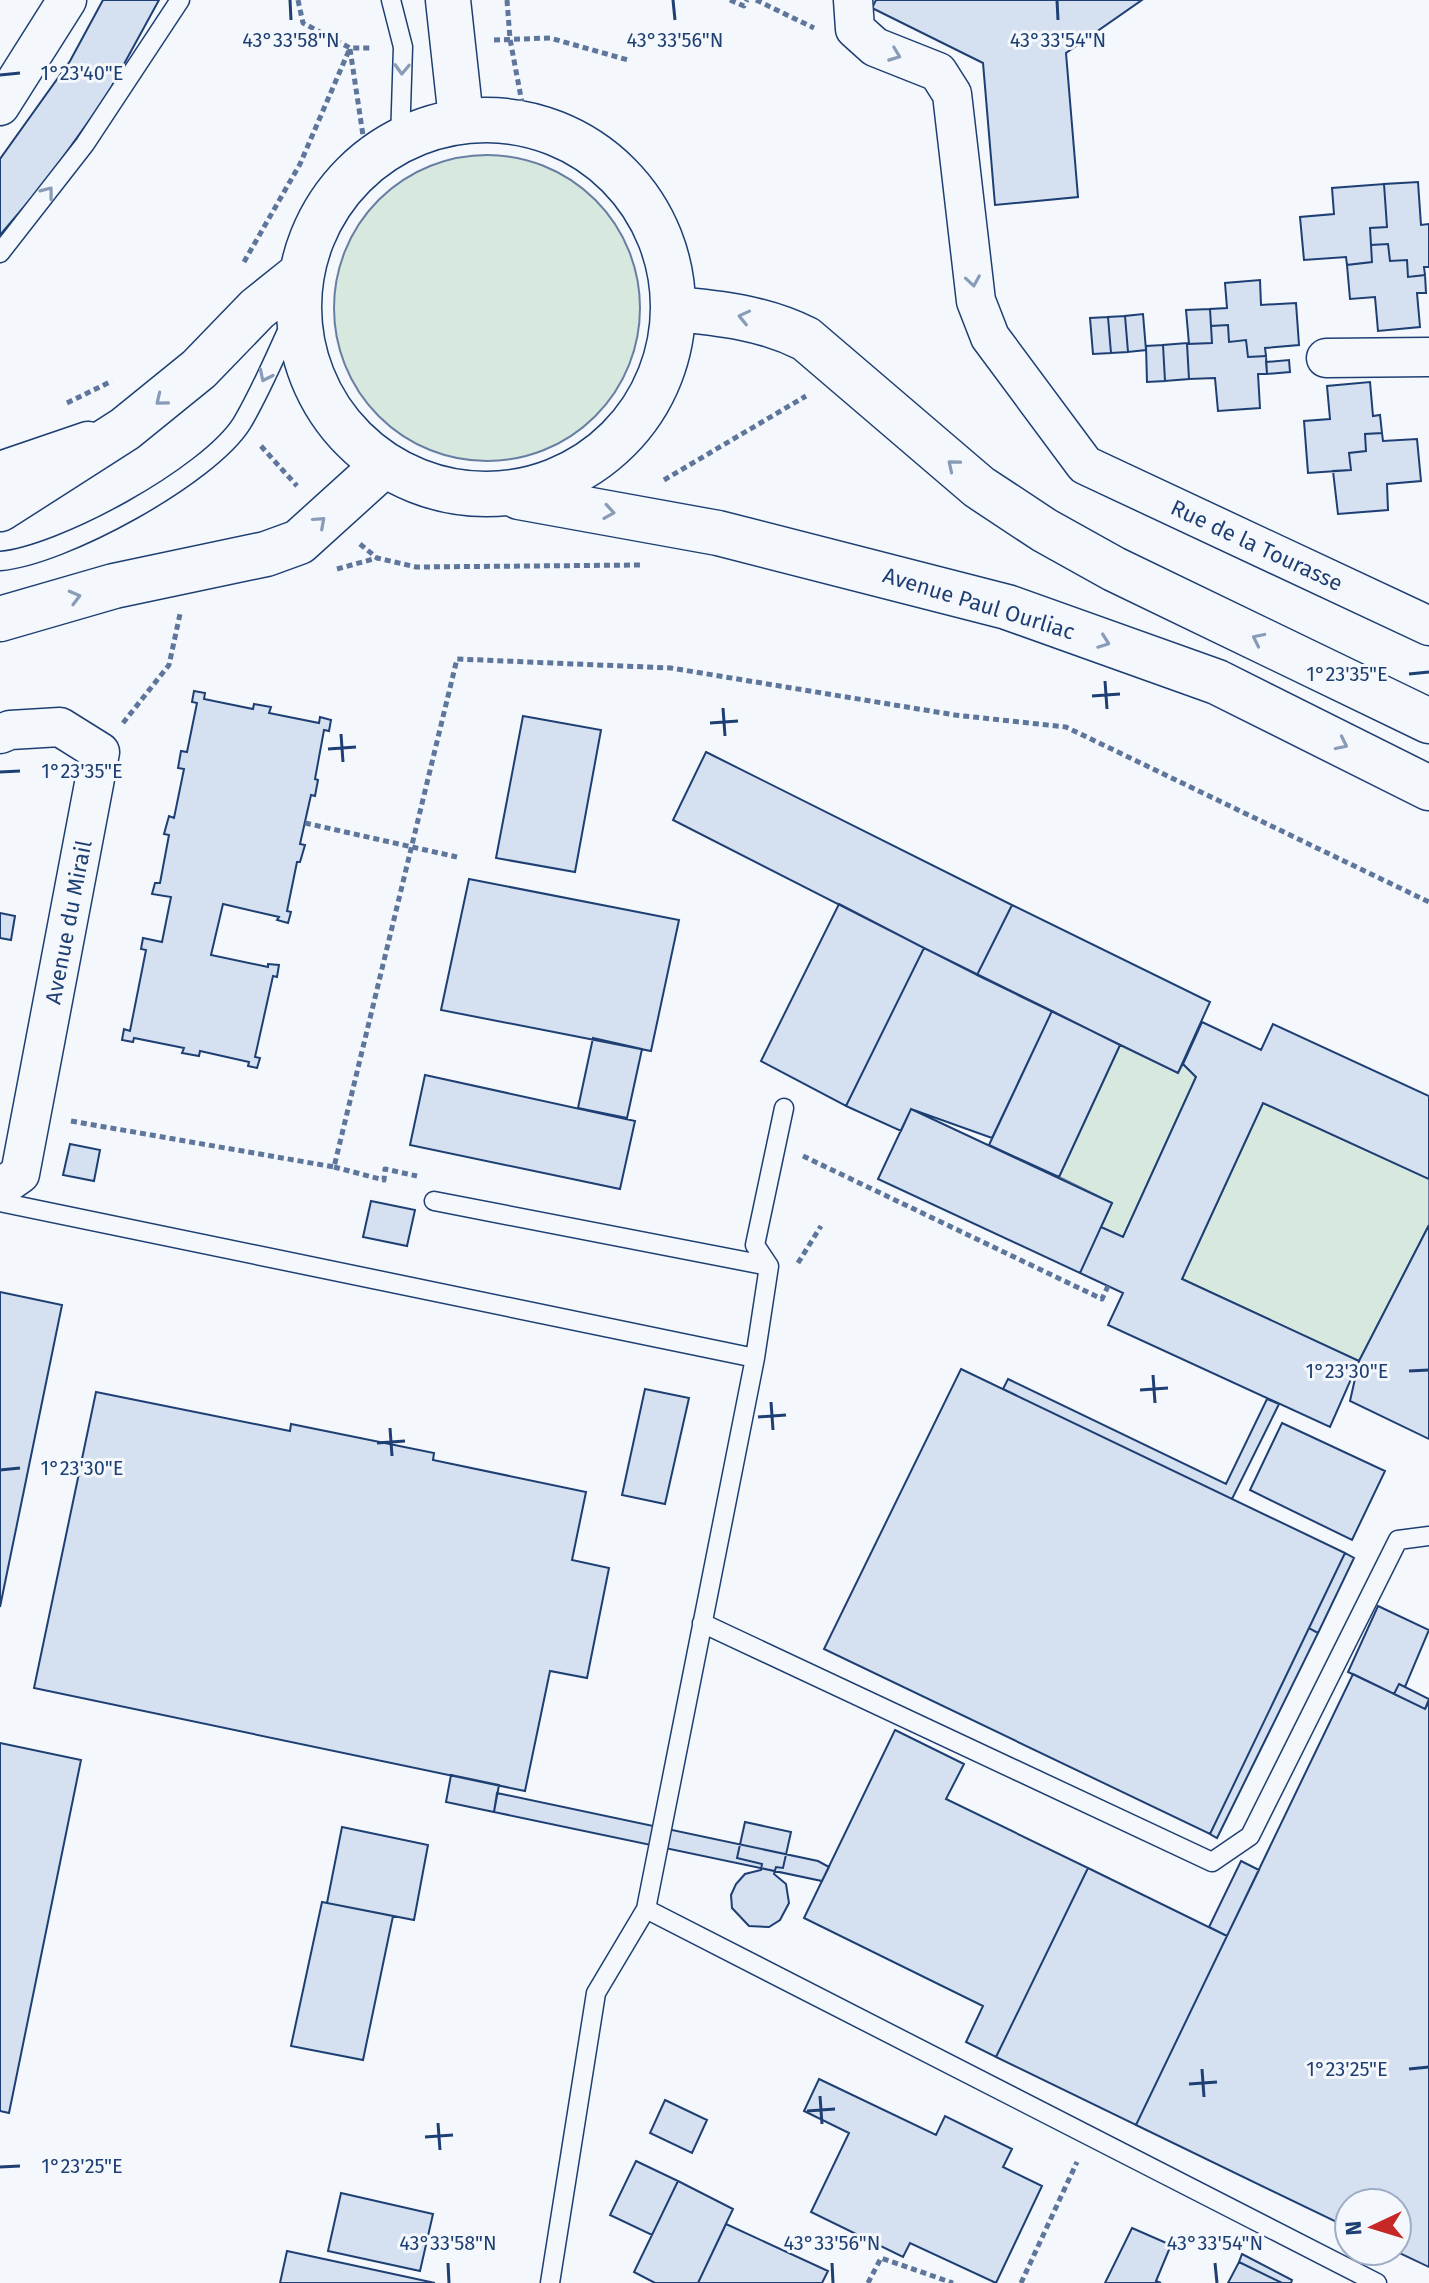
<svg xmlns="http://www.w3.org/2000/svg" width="1429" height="2283" font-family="'Fira Sans',sans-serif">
<rect width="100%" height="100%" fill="#f4f7fb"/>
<path fill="#d7e8df" stroke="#687fa3" stroke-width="2" d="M334 308a153 153 0 1 1 306 0a153 153 0 1 1-306 0Z
M1120,1045L1178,1073L1183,1064L1196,1077L1123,1237L1101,1227L1112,1203L1059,1177Z
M1263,1103L1429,1179V1225L1359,1361L1182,1279Z"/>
<path fill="#d5e0f0" stroke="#1d3f73" stroke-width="2" d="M103,0H159L106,97L46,181L0,235V159L70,61Z
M876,0H1142L1066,53L1078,197L995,205L983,63L872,8Z
M1418,182L1421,225L1429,224V267H1424L1425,275L1408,277L1407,260L1390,261L1388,244L1371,245L1370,228L1387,227L1384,184Z
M1384,184L1387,227L1370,228L1372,262L1347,265L1346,257L1304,260L1300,217L1334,214L1332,188Z
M1388,244L1390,261L1407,260L1408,277L1425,275L1426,293H1417L1420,327L1378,331L1375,297L1350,299L1347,265L1372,262L1371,245Z
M1260,280L1261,305L1296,303L1299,345L1265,348L1266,356L1248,357L1246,340L1229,342L1228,325L1211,326L1210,309L1227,308L1225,283Z
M1210,309L1212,343L1189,344L1186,310Z
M1143,314L1146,350L1128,352L1125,316Z
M1125,316L1128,352L1111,353L1108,317Z
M1108,317L1111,353L1093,354L1090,318Z
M1228,325L1229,342L1246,340L1248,357L1266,356L1267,374H1258L1260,408L1218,411L1215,378L1189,379L1187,344L1212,343L1211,326Z
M1187,343L1189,379L1165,381L1163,345Z
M1163,345L1165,381L1147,382L1146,346Z
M1289,360L1290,372L1267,374L1266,362Z
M1370,382L1373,416L1380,415L1382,433L1365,434L1366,451L1349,453L1351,470L1308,473L1304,421L1330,419L1327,386Z
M1382,433L1383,441L1417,439L1421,481L1387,484L1388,510L1338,514L1333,471L1351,470L1349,453L1366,451L1365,434Z
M194,691L205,693L204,699L253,709L254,704L271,707L269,713L319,723L320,717L331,720L329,731L324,730L315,779L318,780L315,796L311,795L300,844L305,845L300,862H297L287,911L291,912L288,923L277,920L279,917L223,904L211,955L268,967V964L279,965L277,977L273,976L255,1057L260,1058L257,1068L248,1066L249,1062L200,1051L199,1056L182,1053L184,1048L134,1038L133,1042L122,1040L124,1029L130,1031L146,950L141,949L143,938L162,942L171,897L152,894L155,883H160L169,835L164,834L169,816L174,818L184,769L178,768L181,751L187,752L197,703L192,702Z
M523,716L601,730L575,872L496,858Z
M706,752L1012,905L977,975L673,820Z
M469,879L679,920L651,1051L441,1010Z
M839,904L924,948L846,1106L761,1061Z
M1012,905L1210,1002L1178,1073L977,975Z
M0,913L15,916L11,940L0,938Z
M924,948L1052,1011L992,1138L911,1109L901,1131L846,1106Z
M1052,1011L1120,1045L1059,1177L989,1145Z
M1202,1022L1261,1050L1273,1024L1429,1096V1179L1263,1103L1182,1279L1359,1361L1330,1427L1108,1325L1123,1293L1080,1273L1101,1227L1123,1237L1196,1077L1183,1064Z
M593,1038L642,1049L627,1118L578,1108Z
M425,1075L635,1121L620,1189L410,1145Z
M911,1109L1112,1203L1080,1273L878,1179Z
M70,1144L100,1150L94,1181L63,1175Z
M371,1201L415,1210L407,1246L363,1237Z
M1429,1225V1439L1350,1401L1359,1361Z
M0,1292L62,1305L0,1607Z
M961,1369L1345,1553L1210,1834L824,1649Z
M1008,1379L1226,1484L1267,1399L1279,1404L1232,1499L1003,1389Z
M645,1389L689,1398L665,1504L622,1495Z
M96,1392L290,1431L291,1424L434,1453L433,1460L586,1492L572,1560L609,1568L587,1678L550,1671L525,1791L34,1688Z
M1282,1423L1385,1471L1352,1540L1250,1490Z
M1345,1553L1354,1558L1318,1633L1309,1628Z
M1378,1606L1429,1630L1405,1687L1399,1684L1394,1694L1348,1672Z
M1309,1628L1318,1633L1217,1838L1210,1834Z
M1353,1674L1425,1709L1429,1702V2267L1395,2251L1397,2203H1349V2228L1136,2125Z
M1399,1684L1429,1699L1425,1709L1394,1694Z
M895,1730L964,1764L946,1799L1088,1868L996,2057L966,2042L983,2006L804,1918Z
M0,1743L81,1760L9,2113L0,2111Z
M451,1775L499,1785L494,1812L446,1802Z
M497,1793L818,1861L829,1867L822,1881L494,1812Z
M745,1822L791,1832L783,1868L776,1867L774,1874L786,1884L789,1903L780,1920L769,1927L749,1926L732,1908L731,1895L736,1884L745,1874L761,1870L762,1864L737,1858Z
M342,1827L428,1845L414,1920L327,1903Z
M1241,1861L1259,1870L1227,1936L1209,1927Z
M1088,1868L1227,1936L1136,2125L996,2057Z
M322,1902L393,1916L363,2060L291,2046Z
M819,2079L936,2135L945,2116L1012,2149L1003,2167L1042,2186L996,2283L910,2243L903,2257L811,2212L849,2133L804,2111Z
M665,2100L707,2120L692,2153L650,2133Z
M636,2161L678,2181L652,2235L610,2215Z
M678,2181L733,2209L698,2283H655L634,2272Z
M341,2193L433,2214L420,2271L328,2251Z
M726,2224L828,2271L822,2283H698Z
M1132,2228L1171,2245L1156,2281L1161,2283H1105Z
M287,2251L435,2283H280Z
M1242,2254L1292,2280L1291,2283H1282L1239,2262Z
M1239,2262L1282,2283H1228Z"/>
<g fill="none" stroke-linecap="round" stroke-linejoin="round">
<g stroke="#1d3f73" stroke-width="21">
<path id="lane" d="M391,0L403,47L400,140
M0,253L85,144L180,0
M0,561C62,556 209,476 242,423C264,386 280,344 299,306
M434,1201L769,1266
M0,1202L755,1358L646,1909L1377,2283
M755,1358L769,1266L755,1245L784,1108
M702,1623L1212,1862L1250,1836L1398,1540L1429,1536
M550,2283L596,1993L646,1909"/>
</g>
<g stroke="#1d3f73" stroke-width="41">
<path id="street" d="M853,0L855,29L875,47L938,72L952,94L976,301L990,337L1085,465L1429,626
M0,106L67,0
M1326,358L1429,357
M0,471L88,441
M0,734L10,730L60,727L100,752L20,1174L0,1188"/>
</g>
<g stroke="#1d3f73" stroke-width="47">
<path id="secondary" d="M448,0L461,119
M299 307a187 187 0 1 1 374 0a187 187 0 1 1-374 0Z
M674,309C721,313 764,318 806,339L979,487L1044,530L1114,569L1429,721
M519,497L718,533L1007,607L1217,682L1429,788
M0,509L125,429L199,369L257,309L302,273
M0,619L114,586L266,554L299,542L384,465"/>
</g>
<path stroke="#5e769c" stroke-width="5" stroke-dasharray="6 4" stroke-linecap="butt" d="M298,0L303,23L350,48H373
M507,0L510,39L526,124
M730,0L744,6L747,0
M756,0L814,28
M494,40L550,38L628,60
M350,49L367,162
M244,262L300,164L350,48
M67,403L112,381
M261,446L297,486
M664,480L806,396
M360,544L377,558L416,567L641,565
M337,569L377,558
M123,723L169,665L180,614
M305,823L457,857
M71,1121L334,1167L457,659L671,668L955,715L1066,727L1429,902
M803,1156L1102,1299L1108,1286
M334,1167L384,1180L385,1169L417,1176
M798,1263L821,1226
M868,2283L881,2258L953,2283
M1021,2283L1077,2162"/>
<use href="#lane" stroke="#f4f7fb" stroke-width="18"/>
<use href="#street" stroke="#f4f7fb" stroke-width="38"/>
<use href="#secondary" stroke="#f4f7fb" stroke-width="44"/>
</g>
<defs><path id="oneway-chevron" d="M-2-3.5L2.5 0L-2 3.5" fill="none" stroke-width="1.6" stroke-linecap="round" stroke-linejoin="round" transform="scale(2)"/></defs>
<g stroke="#889bb7">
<use href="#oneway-chevron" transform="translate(895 55) rotate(21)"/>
<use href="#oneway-chevron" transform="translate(402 69) rotate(92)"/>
<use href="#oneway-chevron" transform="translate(48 192) rotate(-52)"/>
<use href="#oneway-chevron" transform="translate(973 281) rotate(81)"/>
<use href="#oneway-chevron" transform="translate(744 317) rotate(-167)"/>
<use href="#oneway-chevron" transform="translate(265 376) rotate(116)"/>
<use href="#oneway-chevron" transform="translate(161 400) rotate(141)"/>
<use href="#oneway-chevron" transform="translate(953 465) rotate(-140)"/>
<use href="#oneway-chevron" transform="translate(609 512) rotate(9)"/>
<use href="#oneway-chevron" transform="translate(320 522) rotate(-42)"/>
<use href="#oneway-chevron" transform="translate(75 597) rotate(-15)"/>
<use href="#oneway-chevron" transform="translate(1258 639) rotate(-154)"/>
<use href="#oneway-chevron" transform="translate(1104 642) rotate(20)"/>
<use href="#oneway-chevron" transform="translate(1342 744) rotate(26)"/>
</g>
<path fill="none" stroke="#1d3f73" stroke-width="3" d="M290,0L291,20M673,0L675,20M1057,0L1058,20M0,75L20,73M1409,674L1429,672M1105,681L1107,709M1092,696L1120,694M723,708L725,736M710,723L738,721M341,734L343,762M328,749L356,747M0,772L20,771M1409,1371L1429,1370M1153,1375L1155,1403M1140,1390L1168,1388M771,1402L773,1430M758,1417L786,1415M390,1428L392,1456M377,1443L405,1441M0,1470L20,1468M1202,2069L1204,2097M1409,2069L1429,2067M1189,2084L1217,2082M820,2096L822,2124M807,2111L835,2109M438,2123L440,2150M425,2137L453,2135M0,2167L20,2166M448,2263L449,2283M832,2263L833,2283M1215,2263L1217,2283"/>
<g text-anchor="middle" stroke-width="6" stroke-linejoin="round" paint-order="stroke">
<g font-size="22" fill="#1d3f73" stroke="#f4f7fb">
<text transform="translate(1257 545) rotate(25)" y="8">Rue de la Tourasse</text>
<text transform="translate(979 603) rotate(17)" y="8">Avenue Paul Ourliac</text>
<text transform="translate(68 922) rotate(-79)" y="8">Avenue du Mirail</text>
</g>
</g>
<g font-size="20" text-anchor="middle" fill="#1d3f73" stroke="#f4f7fb" stroke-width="6" stroke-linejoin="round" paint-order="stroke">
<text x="291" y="47">43°33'58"N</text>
<text x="675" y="47">43°33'56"N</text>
<text x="1058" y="47">43°33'54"N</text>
<text x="82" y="80">1°23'40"E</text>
<text x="1347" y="681">1°23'35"E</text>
<text x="82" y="778">1°23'35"E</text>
<text x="1347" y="1378">1°23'30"E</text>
<text x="82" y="1475">1°23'30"E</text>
<text x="1347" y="2076">1°23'25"E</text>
<text x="82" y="2173">1°23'25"E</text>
<text x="448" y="2250">43°33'58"N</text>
<text x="832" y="2250">43°33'56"N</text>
<text x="1215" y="2250">43°33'54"N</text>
</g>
<g transform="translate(1373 2227) rotate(266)"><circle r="38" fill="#f4f7fb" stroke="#9eadc5" stroke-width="2"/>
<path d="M0-6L14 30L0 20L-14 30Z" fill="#c62828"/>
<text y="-12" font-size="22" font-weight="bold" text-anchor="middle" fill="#1d3f73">N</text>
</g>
</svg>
